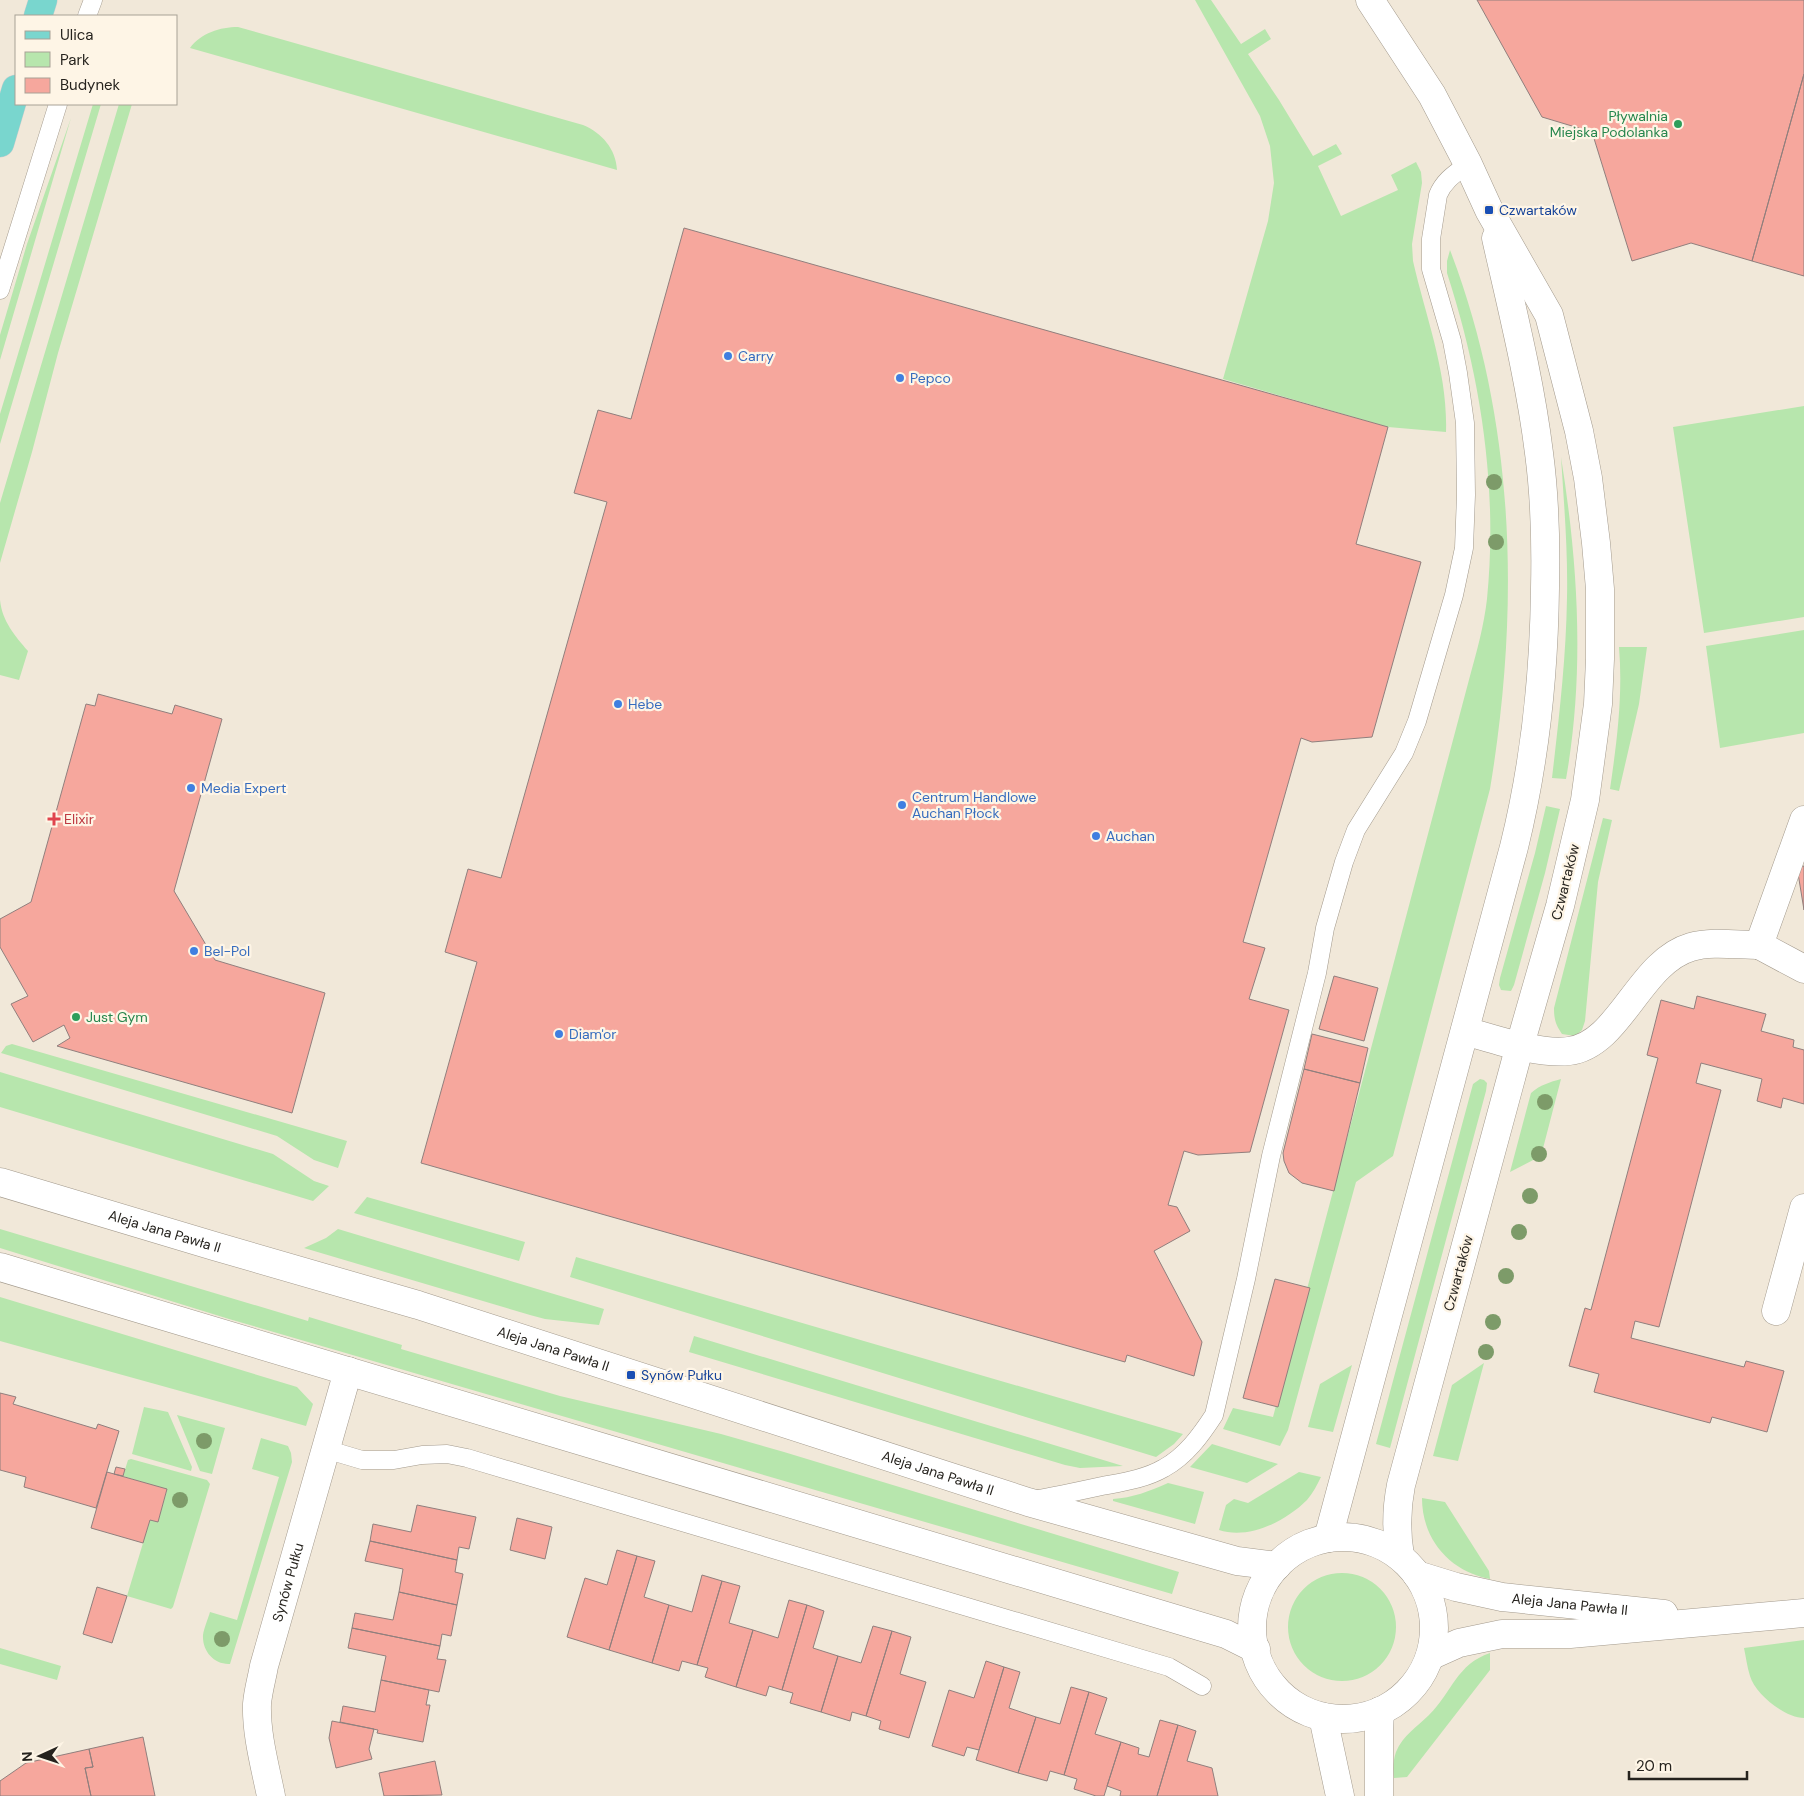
<svg xmlns="http://www.w3.org/2000/svg" width="1804" height="1796" font-family="'DM Sans',sans-serif">
<rect width="100%" height="100%" fill="#f1e8d9"/>
<path fill="#b7e6ad" d="M1195,0H1211L1241,44L1265,29L1271,39L1248,54L1279,100L1313,156L1336,144L1342,154L1318,166L1341,216L1398,190L1391,175L1416,162L1421,172L1422,183L1412,244L1413,261C1426,318 1448,373 1446,432L1388,427L1223,379L1268,221L1274,183L1270,146L1260,116Z
M238,27L583,125C602,133 616,149 617,170L190,48C201,33 220,27 238,27Z
M93,104H101L0,444V414Z
M119,104H132L58,353L32,452L0,563V503Z
M71,118L0,360V335L27,244Z
M1450,250C1516,422 1520,609 1490,789L1393,1156L1356,1182L1288,1430L1280,1446L1223,1429L1233,1408L1273,1417L1470,676C1477,651 1484,625 1487,599C1498,488 1481,378 1447,273V261Z
M1804,406V617L1704,633L1673,427Z
M1561,457C1578,563 1585,672 1566,779L1552,778C1559,718 1566,659 1567,598C1568,551 1564,504 1561,457Z
M0,600C2,621 15,636 28,651L19,680L0,675Z
M1804,630V733L1720,748L1706,646Z
M1619,647H1647L1639,704L1619,791L1610,789C1617,741 1623,695 1619,647Z
M1546,806L1560,809L1545,873L1514,985L1511,991L1501,990L1499,985L1500,978L1535,853Z
M1603,818L1612,820L1598,882L1585,1021L1582,1030L1575,1036L1562,1034C1556,1025 1554,1020 1554,1008Z
M12,1044L347,1141L338,1168L314,1160L277,1136L1,1053L6,1046Z
M0,1072L273,1154L314,1181L329,1186L313,1201L0,1107Z
M1480,1079L1484,1080L1487,1083L1486,1091L1390,1448L1376,1444L1473,1084Z
M1561,1079L1541,1156L1510,1172L1531,1093C1540,1085 1550,1082 1561,1079Z
M367,1197L525,1242L519,1261L354,1213Z
M0,1229L308,1321L309,1317L402,1345L401,1349L560,1396L721,1434L784,1452L1179,1572L1172,1594L229,1319L0,1248Z
M338,1229L604,1309L599,1325L545,1319L530,1315L304,1248L326,1238Z
M576,1257L1183,1434L1174,1444L1156,1457L570,1277Z
M0,1297L297,1387L313,1404L306,1426L0,1341Z
M694,1336L1123,1466L1080,1468L1065,1465L689,1352Z
M1484,1363L1458,1461L1433,1456L1452,1385Z
M1352,1365L1333,1432L1308,1427L1320,1384Z
M144,1407L168,1412L192,1467L191,1471L132,1454Z
M177,1415L225,1428L212,1474L200,1471Z
M261,1438L288,1446L291,1453L292,1462L230,1664C214,1665 202,1651 203,1635C204,1628 208,1619 210,1612L237,1620L279,1477L252,1469Z
M1212,1444L1278,1464L1247,1483L1190,1467Z
M131,1459L207,1480L210,1484L173,1607L171,1609L127,1596L150,1520L158,1522L167,1490L123,1476L128,1460Z
M1299,1472L1321,1477C1317,1485 1313,1493 1307,1500C1286,1521 1249,1540 1219,1530L1226,1505L1234,1499L1248,1503Z
M1168,1483L1204,1492L1195,1524L1113,1501V1499C1132,1498 1150,1491 1168,1483Z
M1422,1498L1445,1502L1489,1571L1490,1579C1449,1571 1422,1539 1422,1498Z
M1288 1627a54 54 0 1 1 108 0a54 54 0 1 1-108 0Z
M1804,1640V1718C1785,1718 1755,1694 1750,1676C1747,1667 1746,1657 1744,1648Z
M0,1648L61,1666L57,1680L0,1664Z
M1490,1653V1670L1407,1777L1394,1778C1393,1770 1393,1760 1396,1752C1403,1735 1417,1727 1429,1715C1452,1692 1457,1664 1490,1653Z"/>
<path fill="#f6a79d" stroke="#907f7d" d="M1477,0H1804V74L1752,261L1691,243L1632,261L1592,132L1542,117Z
M1804,74V276L1752,261Z
M684,228L1388,427L1356,544L1421,562L1372,737L1312,742L1301,738L1243,942L1265,948L1249,999L1289,1010L1250,1152L1198,1155L1184,1151L1168,1205L1177,1207L1190,1231L1154,1251L1202,1342L1194,1376L1127,1355L1125,1362L421,1163L477,962L445,952L468,869L501,878L607,502L574,493L598,410L631,419Z
M98,694L172,714L175,705L222,719L174,891L215,960L325,993L292,1113L57,1046L70,1038L64,1025L33,1042L11,1004L28,996L0,947V919L31,902L86,704L95,706Z
M1804,866V910L1797,867Z
M1334,976L1378,988L1364,1041L1319,1029Z
M1697,996L1766,1014L1761,1031L1794,1040L1793,1047L1804,1050V1104L1783,1098L1781,1108L1757,1101L1762,1079L1701,1063L1696,1083L1721,1090L1659,1327L1635,1321L1631,1338L1744,1367L1746,1361L1784,1371L1767,1432L1712,1417L1710,1423L1594,1392L1599,1374L1569,1366L1585,1308L1591,1310L1658,1058L1647,1055L1661,1000L1694,1009Z
M1312,1034L1368,1048L1360,1083L1304,1069Z
M1304,1069L1360,1083L1334,1191L1302,1183L1289,1173L1284,1161L1283,1153Z
M1275,1279L1310,1288L1278,1407L1243,1398Z
M0,1393L16,1397L13,1404L96,1429L98,1424L119,1431L96,1508L24,1487L26,1477L0,1470Z
M116,1467L125,1469L123,1476L114,1474Z
M107,1472L167,1489L158,1522L150,1520L143,1543L91,1528Z
M417,1505L476,1517L469,1549L459,1547L457,1560L370,1541L373,1524L411,1532Z
M517,1518L552,1527L545,1559L510,1550Z
M370,1541L457,1560L455,1572L463,1574L457,1605L399,1592L403,1569L365,1561Z
M617,1550L637,1556L609,1650L567,1637L585,1578L607,1585Z
M637,1556L655,1561L644,1597L669,1605L652,1663L609,1650Z
M702,1575L722,1581L697,1665L682,1661L679,1671L652,1663L669,1605L692,1612Z
M722,1581L740,1586L729,1623L753,1630L736,1687L705,1677L708,1668L697,1665Z
M97,1587L127,1596L112,1643L83,1634Z
M399,1592L457,1605L451,1636L442,1634L440,1646L352,1628L355,1613L393,1620Z
M789,1600L807,1605L782,1690L769,1686L766,1696L736,1687L753,1630L778,1638Z
M807,1605L824,1611L813,1648L838,1656L821,1712L790,1703L793,1693L782,1690Z
M873,1626L892,1631L866,1716L852,1712L850,1721L821,1712L838,1656L861,1663Z
M352,1628L440,1646L437,1659L446,1660L439,1692L381,1680L386,1656L348,1648Z
M892,1631L911,1637L900,1674L926,1682L909,1738L879,1729L881,1721L866,1716Z
M986,1661L1004,1667L979,1750L967,1747L964,1756L932,1746L949,1690L974,1698Z
M1004,1667L1020,1672L1009,1708L1036,1717L1018,1773L976,1760Z
M381,1680L429,1690L426,1705H430L423,1742L377,1733L378,1730L340,1722L343,1706L375,1712Z
M1071,1687L1089,1692L1064,1775L1050,1771L1047,1781L1018,1773L1036,1717L1060,1724Z
M1089,1692L1107,1698L1095,1734L1121,1742L1104,1796H1096L1074,1789L1077,1779L1064,1775Z
M1160,1720L1178,1725L1157,1796H1120L1121,1791L1107,1786L1121,1742L1139,1748L1138,1754L1149,1757Z
M332,1721L374,1729L369,1749L372,1759L336,1768L329,1738Z
M1178,1725L1196,1731L1187,1761L1212,1768L1218,1796H1157Z
M143,1737L155,1796H91L85,1768L93,1767L89,1749Z
M89,1749L93,1767L85,1768L91,1796H0V1781L26,1763Z
M435,1761L442,1795L384,1796L379,1773Z"/>
<g fill="none" stroke-linecap="round" stroke-linejoin="round">
<g stroke="#a39a8d" stroke-width="19">
<path id="lane" d="M87,16L93,0
M0,290L58,104
M325,1449L362,1460H394L422,1455L447,1454L467,1458L1169,1667L1202,1686
M1034,1500C1056,1496 1079,1491 1102,1486C1123,1482 1145,1479 1164,1468C1186,1456 1201,1435 1214,1415L1246,1279L1271,1156L1317,973L1325,928L1344,862L1356,830L1404,753L1417,721L1454,595L1464,548L1466,495L1465,423L1458,373L1452,341L1431,269V239L1438,195C1444,180 1456,173 1468,164"/>
</g>
<g stroke="#a39a8d" stroke-width="29">
<g id="street">
<path d="M1370,0L1432,95L1468,164L1489,210L1549,315L1579,431L1588,478L1596,543L1600,589V659L1598,704L1585,800L1560,906L1520,1045L1401,1485C1396,1510 1396,1532 1400,1556"/>
<path d="M1759,945L1804,820"/>
<path d="M1759,945L1804,969"/>
<path d="M1465,1031C1494,1039 1539,1055 1569,1051C1620,1045 1639,962 1691,947C1711,941 1737,945 1759,945"/>
<path d="M1776,1311L1804,1208"/>
<path d="M1328,1538L1514,847C1535,762 1544,676 1545,588C1546,543 1545,498 1539,453C1530,380 1512,309 1496,238"/>
<path d="M1323,1717L1340,1796"/>
<path id="s1" d="M271,1796C265,1766 256,1734 257,1704C258,1691 262,1678 264,1666L348,1371"/>
<path d="M1379,1796V1731L1380,1711"/>
</g>
</g>
<g stroke="#a39a8d" stroke-width="29">
<g id="secondary">
<path id="s2" d="M0,1182L214,1246L418,1305L1028,1502L1237,1561L1277,1566"/>
<path d="M0,1267L1179,1620L1226,1634L1256,1649"/>
<circle cx="1343" cy="1628" r="91"/>
<path id="s3" d="M1417,1575L1456,1587L1502,1597L1664,1614"/>
<path d="M1430,1656L1459,1643L1502,1634H1570L1804,1613"/>
</g>
</g>
<g stroke="#cfcfce" stroke-width="29">
<path id="primary" d="M38,16L43,0
M0,143L16,89"/>
</g>
<use href="#lane" stroke="#fff" stroke-width="18"/>
<use href="#street" stroke="#fff" stroke-width="28"/>
<use href="#secondary" stroke="#fff" stroke-width="28"/>
<use href="#primary" stroke="#79d6ce" stroke-width="28"/>
</g>
<g fill="#7d9b69">
<circle cx="1494" cy="482" r="8"/>
<circle cx="1496" cy="542" r="8"/>
<circle cx="1545" cy="1102" r="8"/>
<circle cx="1539" cy="1154" r="8"/>
<circle cx="1530" cy="1196" r="8"/>
<circle cx="1519" cy="1232" r="8"/>
<circle cx="1506" cy="1276" r="8"/>
<circle cx="1493" cy="1322" r="8"/>
<circle cx="1486" cy="1352" r="8"/>
<circle cx="204" cy="1441" r="8"/>
<circle cx="180" cy="1500" r="8"/>
<circle cx="222" cy="1639" r="8"/>
</g>
<g fill="#2e9e5b" stroke="#fef5e6" stroke-width="2">
<circle cx="1678" cy="124" r="5"/>
<circle cx="76" cy="1017" r="5"/>
</g>
<g fill="#1a4fb4" stroke="#fef5e6" stroke-width="2">
<rect x="1484" y="205" width="10" height="10" rx="2.5"/>
<rect x="626" y="1370" width="10" height="10" rx="2.5"/>
</g>
<g fill="#3f7fe0" stroke="#fef5e6" stroke-width="2">
<circle cx="728" cy="356" r="5"/>
<circle cx="900" cy="378" r="5"/>
<circle cx="618" cy="704" r="5"/>
<circle cx="191" cy="788" r="5"/>
<circle cx="902" cy="805" r="5"/>
<circle cx="1096" cy="836" r="5"/>
<circle cx="194" cy="951" r="5"/>
<circle cx="559" cy="1034" r="5"/>
</g>
<path fill="#e0444e" stroke="#fef5e6" stroke-width="2" d="M51.5 811.5h5v5h5v5h-5v5h-5v-5h-5v-5h5z"/>
<g text-anchor="middle" stroke-width="4.5" stroke-linejoin="round" paint-order="stroke">
<g font-size="14" fill="#27864d" stroke="#fef5e6" text-anchor="end">
<text x="1668" y="121">Pływalnia<tspan x="1668" dy="16">Miejska Podolanka</tspan></text>
<text x="86" y="1022" text-anchor="start">Just Gym</text>
</g>
<g font-size="14" fill="#164399" stroke="#fef5e6" text-anchor="start">
<text x="1499" y="215">Czwartaków</text>
<text x="641" y="1380">Synów Pułku</text>
</g>
<g font-size="14" fill="#366cbe" stroke="#fef5e6" text-anchor="start">
<text x="738" y="361">Carry</text>
<text x="910" y="383">Pepco</text>
<text x="628" y="709">Hebe</text>
<text x="201" y="793">Media Expert</text>
<text x="912" y="802">Centrum Handlowe<tspan x="912" dy="16">Auchan Płock</tspan></text>
<text x="1106" y="841">Auchan</text>
<text x="204" y="956">Bel-Pol</text>
<text x="569" y="1039">Diam'or</text>
</g>
<g font-size="14" fill="#be3a42" stroke="#fef5e6" text-anchor="start">
<text x="64" y="824">Elixir</text>
</g>
<g font-size="14" fill="#26231e" stroke="#fef5e6">
<text transform="translate(1565 882) rotate(-76)" y="5">Czwartaków</text>
<text dy="5" stroke="none"><textPath href="#s2" startOffset="172">Aleja Jana Pawła II</textPath></text>
<text transform="translate(1458 1273) rotate(-75)" y="5">Czwartaków</text>
<text dy="5" stroke="none"><textPath href="#s2" startOffset="578">Aleja Jana Pawła II</textPath></text>
<text dy="5" stroke="none"><textPath href="#s2" startOffset="982">Aleja Jana Pawła II</textPath></text>
<text dy="5" stroke="none"><textPath href="#s1" startOffset="219">Synów Pułku</textPath></text>
<text dy="5" stroke="none"><textPath href="#s3" startOffset="156">Aleja Jana Pawła II</textPath></text>
</g>
</g>
<rect x="15" y="15" width="162" height="90" fill="#fef5e6" stroke="#a8a196"/>
<rect x="25" y="31" width="25" height="8" fill="#79d6ce" stroke="#a8a196"/>
<text x="60" y="40" font-size="15" fill="#26231e">Ulica</text>
<rect x="25" y="52" width="25" height="15" fill="#b7e6ad" stroke="#a8a196"/>
<text x="60" y="65" font-size="15" fill="#26231e">Park</text>
<rect x="25" y="78" width="25" height="15" fill="#f6a79d" stroke="#a8a196"/>
<text x="60" y="90" font-size="15" fill="#26231e">Budynek</text>
<g transform="translate(40 1756) rotate(267)" stroke="#fef5e6" stroke-width="4" paint-order="stroke">
<path d="M0-4L9 19L0 12L-9 19Z" fill="#26231e"/>
<text y="-8" font-size="14" font-weight="bold" text-anchor="middle" fill="#26231e">N</text>
</g>
<path d="M1629 1771v8h118v-8" fill="none" stroke="#26231e" stroke-width="2.5"/>
<text x="1636" y="1771" font-size="15" fill="#26231e" stroke="#fef5e6" stroke-width="4" paint-order="stroke">20 m</text>
</svg>
